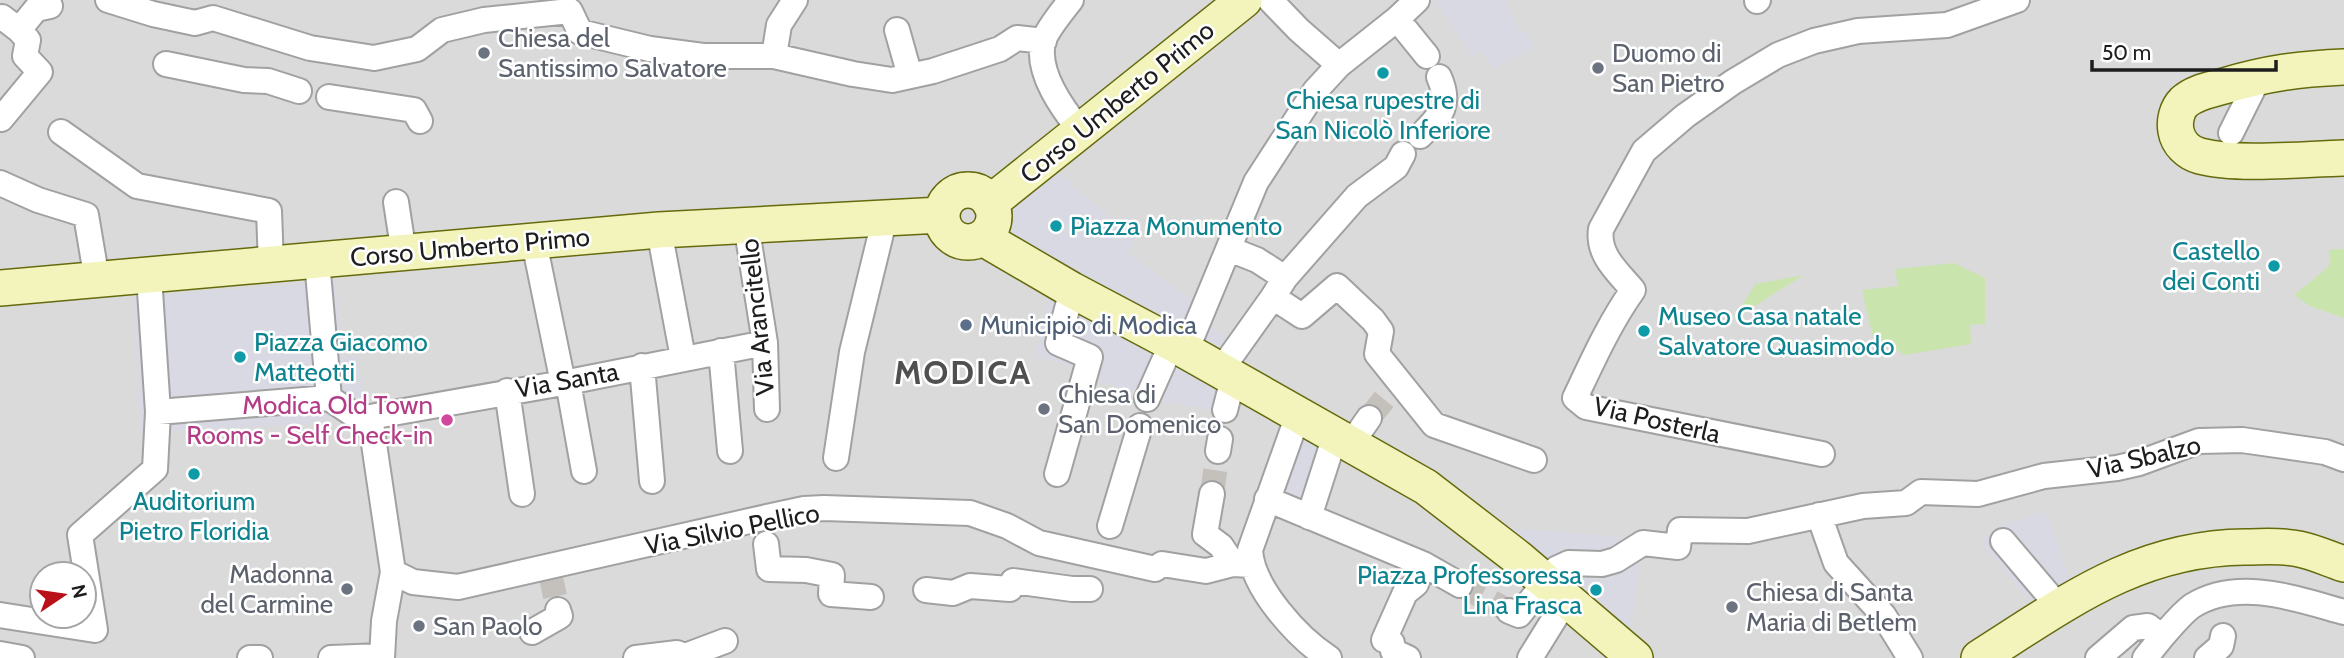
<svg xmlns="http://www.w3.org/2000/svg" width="2344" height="658" font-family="Cabin,sans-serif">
<rect width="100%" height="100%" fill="#eeeae4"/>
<path fill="#dbdada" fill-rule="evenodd" d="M0,0H2344V658H0ZM42,574H84V616H42Z"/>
<path fill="#cae4ae" d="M2344,249V318L2310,306L2294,295L2326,269L2330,263L2329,250Z
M1954,263L1985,278V324L1970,325L1971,344L1905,355L1873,337L1862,290L1898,286L1895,269Z
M1804,275L1734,319L1755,284Z"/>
<path fill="#d8d9e3" d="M1435,0H1504L1520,32L1525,30L1534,49L1492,69L1481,51L1473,57Z
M1044,160L1135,239L1126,253L1198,304L1207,323L1235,343L1217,411L1141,398L1142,394L1088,378L1081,370L1036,356L1052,279L990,231L993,212Z
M335,281L343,358L356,355L367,410L309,424L140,433L133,297Z
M1289,410L1335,436L1309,516L1251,508L1258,484Z
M2045,511L2077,597L2043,616L1980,542L2002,525Z
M1515,528L1643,539L1631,624L1618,643L1502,545Z"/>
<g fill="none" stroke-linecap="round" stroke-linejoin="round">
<path stroke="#c4c1bc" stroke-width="24" stroke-dasharray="24 12" stroke-linecap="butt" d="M1369,418L1396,385
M1212,494L1218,451
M550,573L558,610
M1460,585L1509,611"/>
<g stroke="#a1a1a1" stroke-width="28">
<path id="street" d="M108,0L153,14L195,23L213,18L310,48L374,58L417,49L442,30L484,20L570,11L580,32L650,49L703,56H774L853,74L892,80L933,71L1000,49L1017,38L1044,41
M1071,0C1063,10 1046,31 1043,42C1036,73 1063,109 1081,132
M1270,0L1299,30L1339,65
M1757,1L1758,0
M0,19L2,17L19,30L36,9L50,6
M1397,19L1417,0
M897,30L910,76
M774,56L779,25L795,0
M166,64L244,80L268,81L299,91
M329,97L414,110L420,121
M1,119L40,72L25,56L28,40L19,30
M61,132L137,186L269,211L271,265
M2231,133L2260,75
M1420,136C1440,116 1452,106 1439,77
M0,183L38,200L86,215L97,280
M396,202L404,254
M746,224L765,343L767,409
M659,230L683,358
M534,242L563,383
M1229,249L1257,260L1285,278
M317,261L329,398
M149,276L158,412L329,398L359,418L370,417L393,572L384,621L382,658
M1273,297L1285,278L1357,196L1396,167L1403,154
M721,351L730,451
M1186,351L1256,182L1315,91L1339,65L1397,19L1427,56
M642,366L652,481
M1221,370L1273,297L1302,316L1337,286L1373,320L1381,331L1377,354L1434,425L1534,460
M568,382L584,471
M507,391L522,494
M1147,399L1172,343
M1225,410L1233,379
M1298,415L1250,550C1252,588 1298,638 1329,658
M370,417L563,383L765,343
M1350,445L1369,418
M1218,451L1220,439
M1822,454L1586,407L1575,398C1593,360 1609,324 1633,290C1618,272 1597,255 1601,229L1644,151L1685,116L1733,82L1778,55L1814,41L1858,31L1947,25L2017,0
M836,458L852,352L885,217
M1057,474L1090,357L1058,343L1072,290
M1212,494L1205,534L1221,546L1233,564
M1267,499L1423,564L1460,585
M1819,515L1836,563L1884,616L1910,658
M1309,517L1335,436
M1110,526L1140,426
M2003,541L2059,607
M766,544L769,569L806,570L832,575L831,594L871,597
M393,572L413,582L458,587L767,517L804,509L824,508L970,513L1007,526L1039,543L1155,569L1162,564L1206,571L1233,564L1251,565
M926,590L953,593L970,586L1010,589L1013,581L1072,589H1090
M1509,611L1519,615L1556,569L1569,563L1602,564L1616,560L1643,543L1678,547L1680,530L1748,531L1863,506L1906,503L1921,492L1978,494L2044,476L2117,468L2139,463L2199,441L2242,440L2325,452L2344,459
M0,615L95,630L80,535L155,469L158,412
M532,632L560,616L558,610
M2162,637C2171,627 2181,614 2192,606C2238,577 2297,599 2344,612
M0,654L22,658
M250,658H260
M331,658L381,656
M636,658L677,653L685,656L725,641
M1408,658L1393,651L1392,643L1384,640L1405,593L1416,584L1423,564
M1530,658L1566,600
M2098,658L2133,628L2148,626L2162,637L2145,658
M2207,658L2221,646L2223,636"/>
</g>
<g stroke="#656b0d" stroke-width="38">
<path id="secondary" d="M2344,67C2298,69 2268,73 2224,86C2210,90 2195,92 2184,102C2177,109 2174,121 2176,131C2178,143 2188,153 2200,156C2239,166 2303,159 2344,158
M942 216a26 26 0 1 1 52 0a26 26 0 1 1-52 0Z
M990,203L1244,0
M983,238L1072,290L1172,343L1426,487L1518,558L1635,658
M0,288L659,230L941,215
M1979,658C2066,603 2137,548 2245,547C2263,547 2281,545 2299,549C2314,552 2329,559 2344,564"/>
</g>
<use href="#street" stroke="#fff" stroke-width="24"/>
<use href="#secondary" stroke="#f3f4bc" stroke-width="35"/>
</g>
<g fill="#6b7280" stroke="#fff" stroke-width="2.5">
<circle cx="484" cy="53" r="7"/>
<circle cx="1598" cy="68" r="7"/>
<circle cx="1044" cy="409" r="7"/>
<circle cx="347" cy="589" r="7"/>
<circle cx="1732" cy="607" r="7"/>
<circle cx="419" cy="626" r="7"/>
</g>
<g fill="#0f9aa8" stroke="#fff" stroke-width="2.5">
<circle cx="1383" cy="73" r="7"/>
<circle cx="1056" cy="226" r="7"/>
<circle cx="2274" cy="266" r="7"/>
<circle cx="1644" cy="331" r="7"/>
<circle cx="240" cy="357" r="7"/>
<circle cx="194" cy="474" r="7"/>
<circle cx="1596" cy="590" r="7"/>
</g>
<circle fill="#5c6f8a" stroke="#fff" stroke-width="2.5" cx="966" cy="325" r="7"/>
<circle fill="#d1479c" stroke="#fff" stroke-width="2.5" cx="447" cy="420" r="7"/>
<g text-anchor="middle" stroke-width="5" stroke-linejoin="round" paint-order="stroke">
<g font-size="26" fill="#5b616d" stroke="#fff" text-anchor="start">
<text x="498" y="47">Chiesa del<tspan x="498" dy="30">Santissimo Salvatore</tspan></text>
<text x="1612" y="62">Duomo di<tspan x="1612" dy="30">San Pietro</tspan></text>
<text x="1058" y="403">Chiesa di<tspan x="1058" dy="30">San Domenico</tspan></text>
<text x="333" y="583" text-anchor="end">Madonna<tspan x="333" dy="30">del Carmine</tspan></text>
<text x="1746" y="601">Chiesa di Santa<tspan x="1746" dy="30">Maria di Betlem</tspan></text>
<text x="433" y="635">San Paolo</text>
</g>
<g font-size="26" fill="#0d838f" stroke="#fff" text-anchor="start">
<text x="1383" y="109" text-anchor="middle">Chiesa rupestre di<tspan x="1383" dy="30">San Nicolò Inferiore</tspan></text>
<text x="1070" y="235">Piazza Monumento</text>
<text x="2260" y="260" text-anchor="end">Castello<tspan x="2260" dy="30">dei Conti</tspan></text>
<text x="1658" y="325">Museo Casa natale<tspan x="1658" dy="30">Salvatore Quasimodo</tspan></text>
<text x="254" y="351">Piazza Giacomo<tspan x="254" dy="30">Matteotti</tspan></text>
<text x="194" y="510" text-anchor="middle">Auditorium<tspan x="194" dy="30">Pietro Floridia</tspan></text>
<text x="1582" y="584" text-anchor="end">Piazza Professoressa<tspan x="1582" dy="30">Lina Frasca</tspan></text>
</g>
<g font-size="26" fill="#1d1d1d" stroke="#fff">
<text transform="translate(1117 102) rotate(-39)" y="9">Corso Umberto Primo</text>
<text transform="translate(470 247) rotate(-5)" y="9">Corso Umberto Primo</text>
<text transform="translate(757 317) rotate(-96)" y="9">Via Arancitello</text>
<text transform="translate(567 380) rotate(-10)" y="9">Via Santa</text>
<text transform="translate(1657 420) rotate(13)" y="9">Via Posterla</text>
<text transform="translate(2144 457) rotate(-13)" y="9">Via Sbalzo</text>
<text transform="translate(732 529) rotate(-11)" y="9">Via Silvio Pellico</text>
</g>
<g font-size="26" fill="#4e5e75" stroke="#fff" text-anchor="start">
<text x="980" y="334">Municipio di Modica</text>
</g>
<g font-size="26" fill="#b23c85" stroke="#fff" text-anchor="end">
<text x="433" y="414">Modica Old Town<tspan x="433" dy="30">Rooms - Self Check-in</tspan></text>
</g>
<g font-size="33" font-weight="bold" letter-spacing="2" fill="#505050" stroke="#fff">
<text x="963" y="384">MODICA</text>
</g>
</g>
<g transform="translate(63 595) rotate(77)"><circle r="33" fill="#ffffff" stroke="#a5a5a5" stroke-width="2"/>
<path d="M0-5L12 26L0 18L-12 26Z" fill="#ba1017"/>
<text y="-10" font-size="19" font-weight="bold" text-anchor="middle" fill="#1d1d1d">N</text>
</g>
<path d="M2092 60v10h184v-10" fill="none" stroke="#1d1d1d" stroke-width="3.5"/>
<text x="2102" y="60" font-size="21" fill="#1d1d1d" stroke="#ffffff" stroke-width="5" paint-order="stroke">50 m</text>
</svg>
